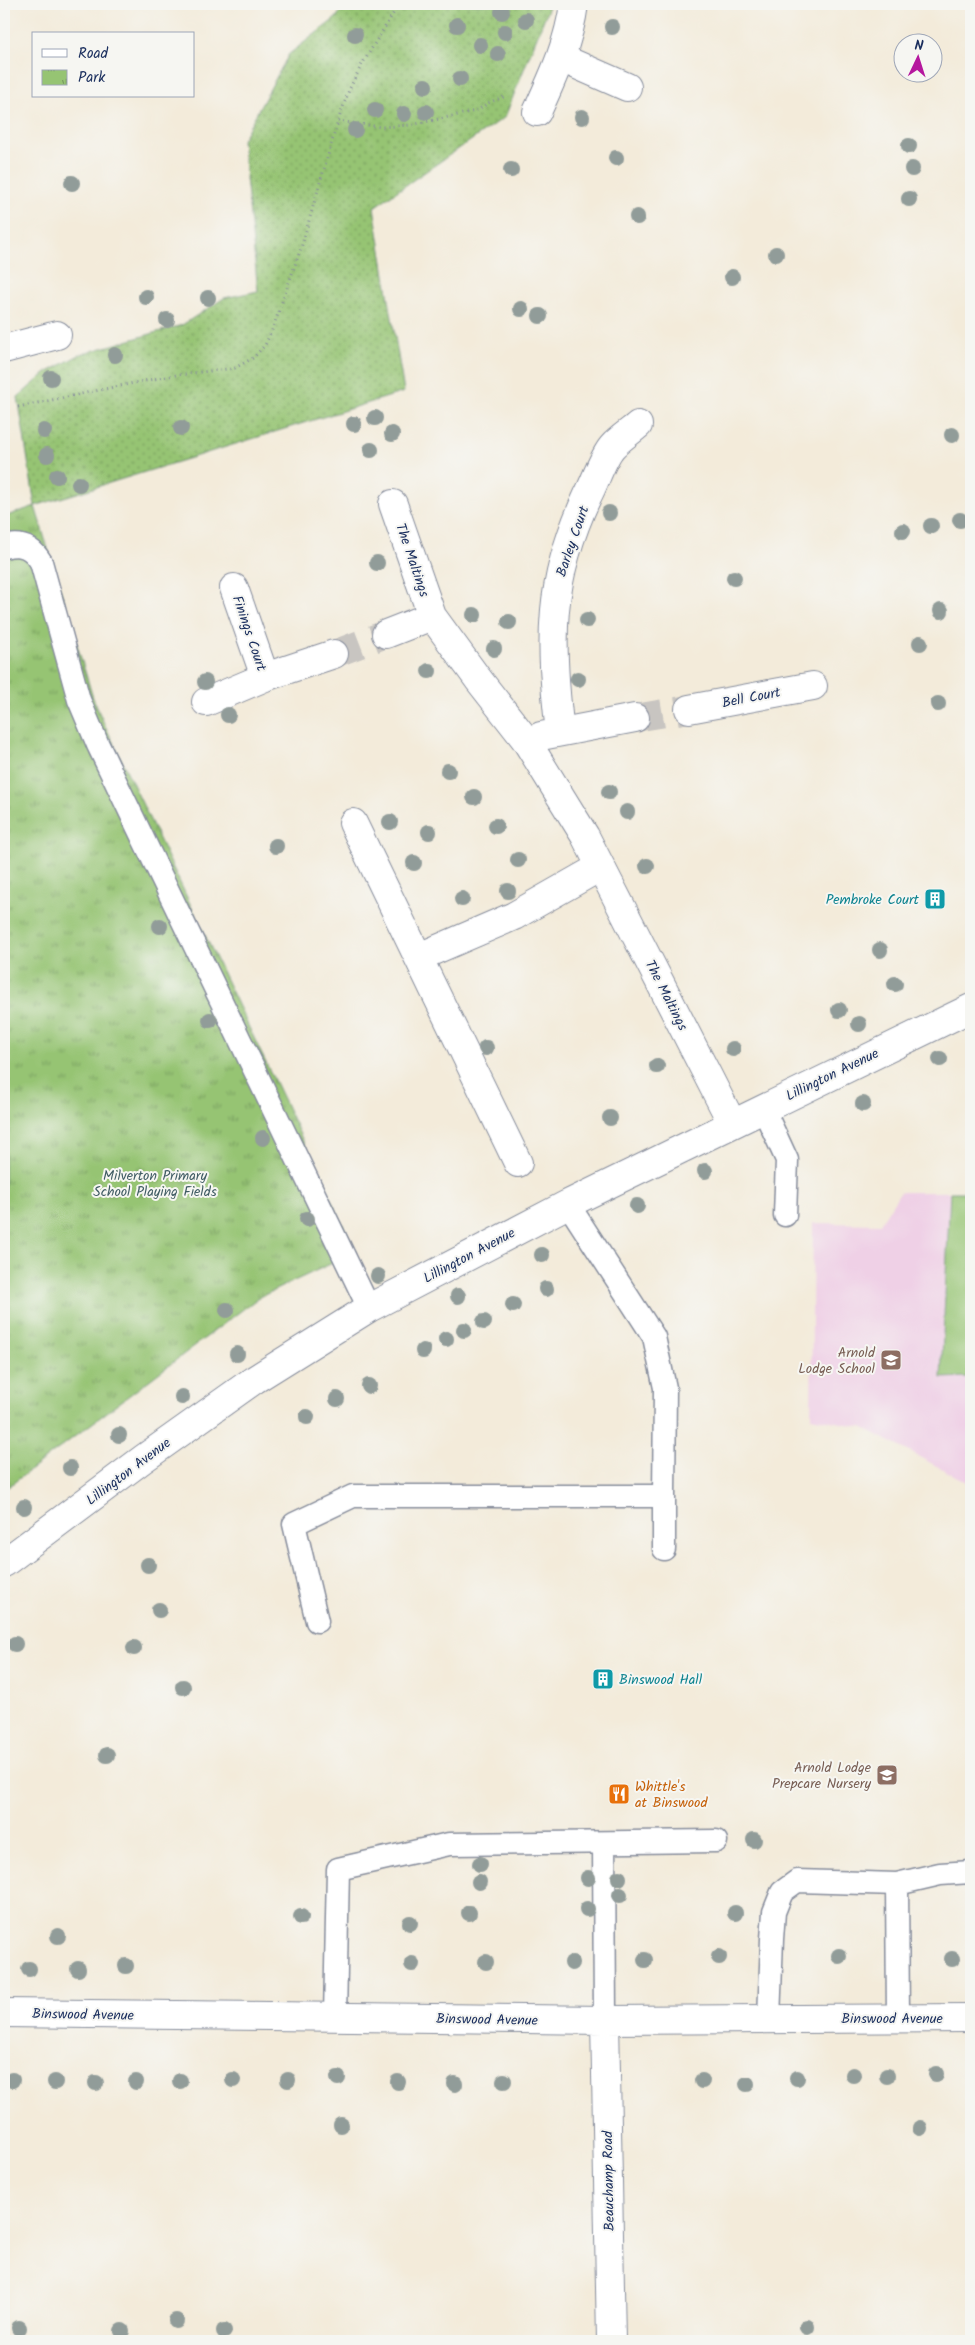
<svg xmlns="http://www.w3.org/2000/svg" width="975" height="2345" font-family="Kalam,sans-serif">
<defs>
<pattern id="grass-dots" width="8" height="8" patternUnits="userSpaceOnUse" patternTransform="scale(1.25)"><rect width="8" height="8" fill="#96c473"/><path d="M2 2h.1M6 6h.1" fill="none" stroke="#7aa062" stroke-width="1.8" stroke-linecap="round"/></pattern>
<pattern id="park-tufts" width="24" height="20" patternUnits="userSpaceOnUse" patternTransform="scale(1.25)"><rect width="24" height="20" fill="#96c473"/><path d="M3 7l-1-3M5 7V3M7 7l1-3M15 17l-1-3M17 17v-4M19 17l1-3" fill="none" stroke="#7aa062"/></pattern>
</defs>
<rect width="100%" height="100%" fill="#f6f6f2"/>
<filter id="ink" filterUnits="userSpaceOnUse"><feTurbulence type="fractalNoise" baseFrequency=".02" numOctaves="2"/><feDisplacementMap in="SourceGraphic" scale="10" xChannelSelector="R" yChannelSelector="G"/><feConvolveMatrix kernelMatrix="1 2 1 2 8 2 1 2 1" color-interpolation-filters="sRGB"/></filter>
<filter id="wash" filterUnits="userSpaceOnUse"><feTurbulence type="fractalNoise" baseFrequency=".0096" numOctaves="4" result="noise"/><feDisplacementMap in="SourceGraphic" scale="20" xChannelSelector="R" yChannelSelector="G"/><feGaussianBlur stdDeviation="1.12" result="paint"/><feColorMatrix in="noise" values="0 0 0 0 0 0 0 0 0 0 0 0 0 0 0 0 0 1.4 0 .05"/><feComposite in="paint" operator="in"/></filter>
<g filter="url(#wash)">
<rect width="100%" height="100%" fill="#f3ebda"/>
<path fill="#efd0e6" d="M900,1192H971V1484L862,1427L811,1417L813,1223L880,1224Z"/>
<path fill="url(#grass-dots)" stroke="#587a68" d="M345,4H550L505,117L374,207L404,392L35,506L18,397L46,373L81,354L182,325L224,298L258,291L242,140L289,54L336,18Z"/>
<path fill="url(#park-tufts)" stroke="#587a68" d="M35,506L93,698L101,717L356,1252L258,1298L4,1490V517Z"/>
<path fill="#96c473" stroke="#587a68" d="M950,1192H971V1377L941,1378Z"/>
</g>
<g filter="url(#ink)">
<g fill="none" stroke-linecap="round" stroke-linejoin="round">
<path stroke="#c8c5c1" stroke-width="28" stroke-dasharray="28 14" stroke-linecap="butt" d="M334,654L386,634
M635,718L689,709"/>
<g stroke="#878d9c" stroke-width="25">
<path id="service" d="M4,547C21,542 32,547 41,562L79,700L98,745L369,1308
M763,1108L787,1160L785,1215
M664,1549V1496
M317,1621L294,1524L353,1496H664L665,1388L654,1337L568,1204
M604,1843L605,2020
M897,1884L898,2018
M335,2017L338,1869L449,1844L716,1841
M769,2019L772,1939L774,1912L782,1892L797,1881L897,1884L940,1874L971,1872"/>
</g>
<g stroke="#878d9c" stroke-width="30">
<path id="minor" d="M561,58L627,87
M537,112C553,77 569,43 574,4
M4,349L57,335
M393,504L432,616L478,679L525,739L585,836L732,1123
M234,588L265,677
M386,634L432,616
M206,702L265,677L334,654
M689,709L813,686
M560,732C549,641 548,580 588,495C595,482 603,457 612,447C619,439 630,432 638,425
M541,736L635,718
M353,823L518,1163
M419,957L514,916L600,867
M4,2013L605,2020L971,2018
M605,2020L611,2341"/>
</g>
<g stroke="#878d9c" stroke-width="30">
<path id="trunk" d="M4,1563L143,1459L254,1380L369,1308L568,1204L971,1008"/>
</g>
<path stroke="#878d9c" stroke-width="3" stroke-dasharray="1 4" stroke-linecap="butt" d="M338,121L381,127L411,125L476,111L488,103L506,96
M18,407L168,376L235,368L253,358L265,345L273,328L301,248L338,121L349,90L361,66L399,4"/>
<use href="#service" stroke="#fff" stroke-width="22"/>
<use href="#minor" stroke="#fff" stroke-width="28"/>
<use href="#trunk" stroke="#fff" stroke-width="28"/>
</g>
<g fill="#919c99">
<circle cx="502" cy="12" r="8"/>
<circle cx="526" cy="20" r="8"/>
<circle cx="457" cy="25" r="8"/>
<circle cx="612" cy="27" r="8"/>
<circle cx="505" cy="32" r="8"/>
<circle cx="355" cy="35" r="8"/>
<circle cx="480" cy="45" r="8"/>
<circle cx="498" cy="54" r="8"/>
<circle cx="460" cy="79" r="8"/>
<circle cx="425" cy="86" r="8"/>
<circle cx="375" cy="110" r="8"/>
<circle cx="426" cy="112" r="8"/>
<circle cx="404" cy="114" r="8"/>
<circle cx="582" cy="117" r="8"/>
<circle cx="355" cy="130" r="8"/>
<circle cx="909" cy="146" r="8"/>
<circle cx="616" cy="158" r="8"/>
<circle cx="912" cy="169" r="8"/>
<circle cx="511" cy="170" r="8"/>
<circle cx="72" cy="183" r="8"/>
<circle cx="909" cy="199" r="8"/>
<circle cx="637" cy="217" r="8"/>
<circle cx="776" cy="254" r="8"/>
<circle cx="732" cy="277" r="8"/>
<circle cx="146" cy="297" r="8"/>
<circle cx="208" cy="298" r="8"/>
<circle cx="521" cy="309" r="8"/>
<circle cx="540" cy="316" r="8"/>
<circle cx="167" cy="320" r="8"/>
<circle cx="115" cy="355" r="8"/>
<circle cx="51" cy="378" r="8"/>
<circle cx="375" cy="418" r="8"/>
<circle cx="354" cy="424" r="8"/>
<circle cx="181" cy="428" r="8"/>
<circle cx="44" cy="431" r="8"/>
<circle cx="392" cy="434" r="8"/>
<circle cx="952" cy="435" r="8"/>
<circle cx="371" cy="450" r="8"/>
<circle cx="47" cy="455" r="8"/>
<circle cx="57" cy="476" r="8"/>
<circle cx="79" cy="484" r="8"/>
<circle cx="609" cy="513" r="8"/>
<circle cx="960" cy="520" r="8"/>
<circle cx="931" cy="526" r="8"/>
<circle cx="903" cy="531" r="8"/>
<circle cx="377" cy="563" r="8"/>
<circle cx="734" cy="578" r="8"/>
<circle cx="941" cy="611" r="8"/>
<circle cx="474" cy="615" r="8"/>
<circle cx="587" cy="620" r="8"/>
<circle cx="509" cy="622" r="8"/>
<circle cx="920" cy="643" r="8"/>
<circle cx="494" cy="649" r="8"/>
<circle cx="429" cy="671" r="8"/>
<circle cx="578" cy="679" r="8"/>
<circle cx="205" cy="682" r="8"/>
<circle cx="938" cy="704" r="8"/>
<circle cx="228" cy="715" r="8"/>
<circle cx="448" cy="771" r="8"/>
<circle cx="609" cy="792" r="8"/>
<circle cx="474" cy="797" r="8"/>
<circle cx="627" cy="812" r="8"/>
<circle cx="390" cy="822" r="8"/>
<circle cx="496" cy="826" r="8"/>
<circle cx="429" cy="832" r="8"/>
<circle cx="276" cy="846" r="8"/>
<circle cx="518" cy="860" r="8"/>
<circle cx="414" cy="863" r="8"/>
<circle cx="647" cy="866" r="8"/>
<circle cx="508" cy="891" r="8"/>
<circle cx="462" cy="899" r="8"/>
<circle cx="160" cy="926" r="8"/>
<circle cx="880" cy="950" r="8"/>
<circle cx="895" cy="984" r="8"/>
<circle cx="839" cy="1010" r="8"/>
<circle cx="210" cy="1020" r="8"/>
<circle cx="859" cy="1024" r="8"/>
<circle cx="486" cy="1048" r="8"/>
<circle cx="733" cy="1049" r="8"/>
<circle cx="940" cy="1059" r="8"/>
<circle cx="657" cy="1066" r="8"/>
<circle cx="863" cy="1104" r="8"/>
<circle cx="610" cy="1118" r="8"/>
<circle cx="263" cy="1138" r="8"/>
<circle cx="705" cy="1171" r="8"/>
<circle cx="637" cy="1206" r="8"/>
<circle cx="307" cy="1219" r="8"/>
<circle cx="542" cy="1255" r="8"/>
<circle cx="378" cy="1276" r="8"/>
<circle cx="546" cy="1289" r="8"/>
<circle cx="458" cy="1296" r="8"/>
<circle cx="513" cy="1305" r="8"/>
<circle cx="227" cy="1310" r="8"/>
<circle cx="484" cy="1322" r="8"/>
<circle cx="464" cy="1330" r="8"/>
<circle cx="446" cy="1339" r="8"/>
<circle cx="423" cy="1351" r="8"/>
<circle cx="237" cy="1354" r="8"/>
<circle cx="369" cy="1386" r="8"/>
<circle cx="182" cy="1397" r="8"/>
<circle cx="337" cy="1399" r="8"/>
<circle cx="307" cy="1417" r="8"/>
<circle cx="119" cy="1435" r="8"/>
<circle cx="70" cy="1468" r="8"/>
<circle cx="24" cy="1507" r="8"/>
<circle cx="148" cy="1565" r="8"/>
<circle cx="159" cy="1610" r="8"/>
<circle cx="15" cy="1644" r="8"/>
<circle cx="134" cy="1648" r="8"/>
<circle cx="183" cy="1687" r="8"/>
<circle cx="107" cy="1755" r="8"/>
<circle cx="754" cy="1840" r="8"/>
<circle cx="480" cy="1864" r="8"/>
<circle cx="588" cy="1878" r="8"/>
<circle cx="619" cy="1878" r="8"/>
<circle cx="479" cy="1882" r="8"/>
<circle cx="620" cy="1895" r="8"/>
<circle cx="587" cy="1909" r="8"/>
<circle cx="469" cy="1913" r="8"/>
<circle cx="735" cy="1913" r="8"/>
<circle cx="301" cy="1917" r="8"/>
<circle cx="410" cy="1923" r="8"/>
<circle cx="58" cy="1936" r="8"/>
<circle cx="839" cy="1956" r="8"/>
<circle cx="719" cy="1957" r="8"/>
<circle cx="952" cy="1959" r="8"/>
<circle cx="645" cy="1960" r="8"/>
<circle cx="486" cy="1962" r="8"/>
<circle cx="572" cy="1963" r="8"/>
<circle cx="412" cy="1964" r="8"/>
<circle cx="126" cy="1966" r="8"/>
<circle cx="29" cy="1969" r="8"/>
<circle cx="78" cy="1969" r="8"/>
<circle cx="936" cy="2074" r="8"/>
<circle cx="853" cy="2075" r="8"/>
<circle cx="887" cy="2076" r="8"/>
<circle cx="338" cy="2078" r="8"/>
<circle cx="797" cy="2078" r="8"/>
<circle cx="12" cy="2080" r="8"/>
<circle cx="233" cy="2080" r="8"/>
<circle cx="288" cy="2080" r="8"/>
<circle cx="180" cy="2081" r="8"/>
<circle cx="504" cy="2081" r="8"/>
<circle cx="702" cy="2081" r="8"/>
<circle cx="55" cy="2082" r="8"/>
<circle cx="136" cy="2082" r="8"/>
<circle cx="398" cy="2082" r="8"/>
<circle cx="96" cy="2083" r="8"/>
<circle cx="455" cy="2084" r="8"/>
<circle cx="747" cy="2084" r="8"/>
<circle cx="341" cy="2125" r="8"/>
<circle cx="920" cy="2128" r="8"/>
<circle cx="176" cy="2321" r="8"/>
<circle cx="807" cy="2327" r="8"/>
<circle cx="19" cy="2328" r="8"/>
<circle cx="122" cy="2331" r="8"/>
<circle cx="224" cy="2331" r="8"/>
</g>
</g>
<defs>
<g id="building-square" transform="scale(1.125)"><rect x="-9" y="-9" width="18" height="18" rx="4" fill="#0f9aa8" stroke="#f6f6f2"/><path d="M-4-6H4V6H1V3H-1V6H-4ZM-2.5-4.3h1.7v1.8h-1.7ZM.8-4.3h1.7v1.8H.8ZM-2.5-1h1.7V.8h-1.7ZM.8-1h1.7V.8H.8Z" fill="#fff"/></g>
<g id="school-square" transform="scale(1.125)"><rect x="-9" y="-9" width="18" height="18" rx="4" fill="#8d6e63" stroke="#f6f6f2"/><path d="M0-5L7-2L0 1L-7-2ZM-4 1L0 2.5L4 1V4Q0 6-4 4Z" fill="#fff"/></g>
<g id="restaurant-square" transform="scale(1.125)"><rect x="-9" y="-9" width="18" height="18" rx="4" fill="#e8710a" stroke="#f6f6f2"/><path d="M-5-6h1v4h1v-4h1v4h1v-4h1v5L-1.5 .5V6h-2V.5L-5-1ZM5-6V6H3V1.5H1.5Q1.5-4 5-6Z" fill="#fff"/></g>
</defs>
<g fill-rule="evenodd">
<use href="#building-square" x="935" y="899"/>
<use href="#school-square" x="891" y="1360"/>
<use href="#building-square" x="603" y="1679"/>
<use href="#school-square" x="887" y="1775"/>
<use href="#restaurant-square" x="619" y="1794"/>
</g>
<g text-anchor="middle" stroke-width="4" stroke-linejoin="round" paint-order="stroke">
<g font-size="14" fill="#1b2f5e" stroke="#f6f6f2">
<text transform="translate(572 541) rotate(-71)" y="5">Barley Court</text>
<text transform="translate(413 560) rotate(71)" y="5">The Maltings</text>
<text transform="translate(250 633) rotate(71)" y="5">Finings Court</text>
<text transform="translate(751 697) rotate(-11)" y="5">Bell Court</text>
<text transform="translate(667 995) rotate(63)" y="5">The Maltings</text>
<text transform="translate(832 1074) rotate(-26)" y="5">Lillington Avenue</text>
<text transform="translate(469 1255) rotate(-28)" y="5">Lillington Avenue</text>
<text transform="translate(128 1471) rotate(-37)" y="5">Lillington Avenue</text>
<text transform="translate(83 2014) rotate(1)" y="5">Binswood Avenue</text>
<text x="892" y="2023">Binswood Avenue</text>
<text transform="translate(487 2019) rotate(1)" y="5">Binswood Avenue</text>
<text transform="translate(608 2181) rotate(-91)" y="5">Beauchamp Road</text>
</g>
<g font-size="14" fill="#0d838f" stroke="#f6f6f2" text-anchor="end">
<text x="919" y="904">Pembroke Court</text>
<text x="619" y="1684" text-anchor="start">Binswood Hall</text>
</g>
<g font-size="14" fill="#405c64" stroke="#f6f6f2">
<text x="155" y="1180">Milverton Primary<tspan x="155" dy="16">School Playing Fields</tspan></text>
</g>
<g font-size="14" fill="#785e54" stroke="#f6f6f2" text-anchor="end">
<text x="875" y="1357">Arnold<tspan x="875" dy="16">Lodge School</tspan></text>
<text x="871" y="1772">Arnold Lodge<tspan x="871" dy="16">Prepcare Nursery</tspan></text>
</g>
<g font-size="14" fill="#c56008" stroke="#f6f6f2" text-anchor="start">
<text x="635" y="1791">Whittle's<tspan x="635" dy="16">at Binswood</tspan></text>
</g>
</g>
<rect width="975" height="2345" fill="none" stroke="#f6f6f2" stroke-width="20"/>
<rect x="32" y="32" width="162" height="65" fill="#f6f6f2" stroke="#9ea6b7"/>
<rect x="42" y="49" width="25" height="8" fill="#ffffff" stroke="#9ea6b7"/>
<text x="78" y="58" font-size="15" fill="#1b2f5e">Road</text>
<rect x="42" y="70" width="25" height="15" fill="url(#park-tufts)" stroke="#9ea6b7"/>
<text x="78" y="82" font-size="15" fill="#1b2f5e">Park</text>
<g transform="translate(918 58) rotate(4)"><circle r="24" fill="#f6f6f2" stroke="#9ea6b7"/>
<path d="M0-4L9 19L0 12L-9 19Z" fill="#b5179e"/>
<text y="-8" font-size="14" font-weight="bold" text-anchor="middle" fill="#1b2f5e">N</text>
</g>
</svg>
